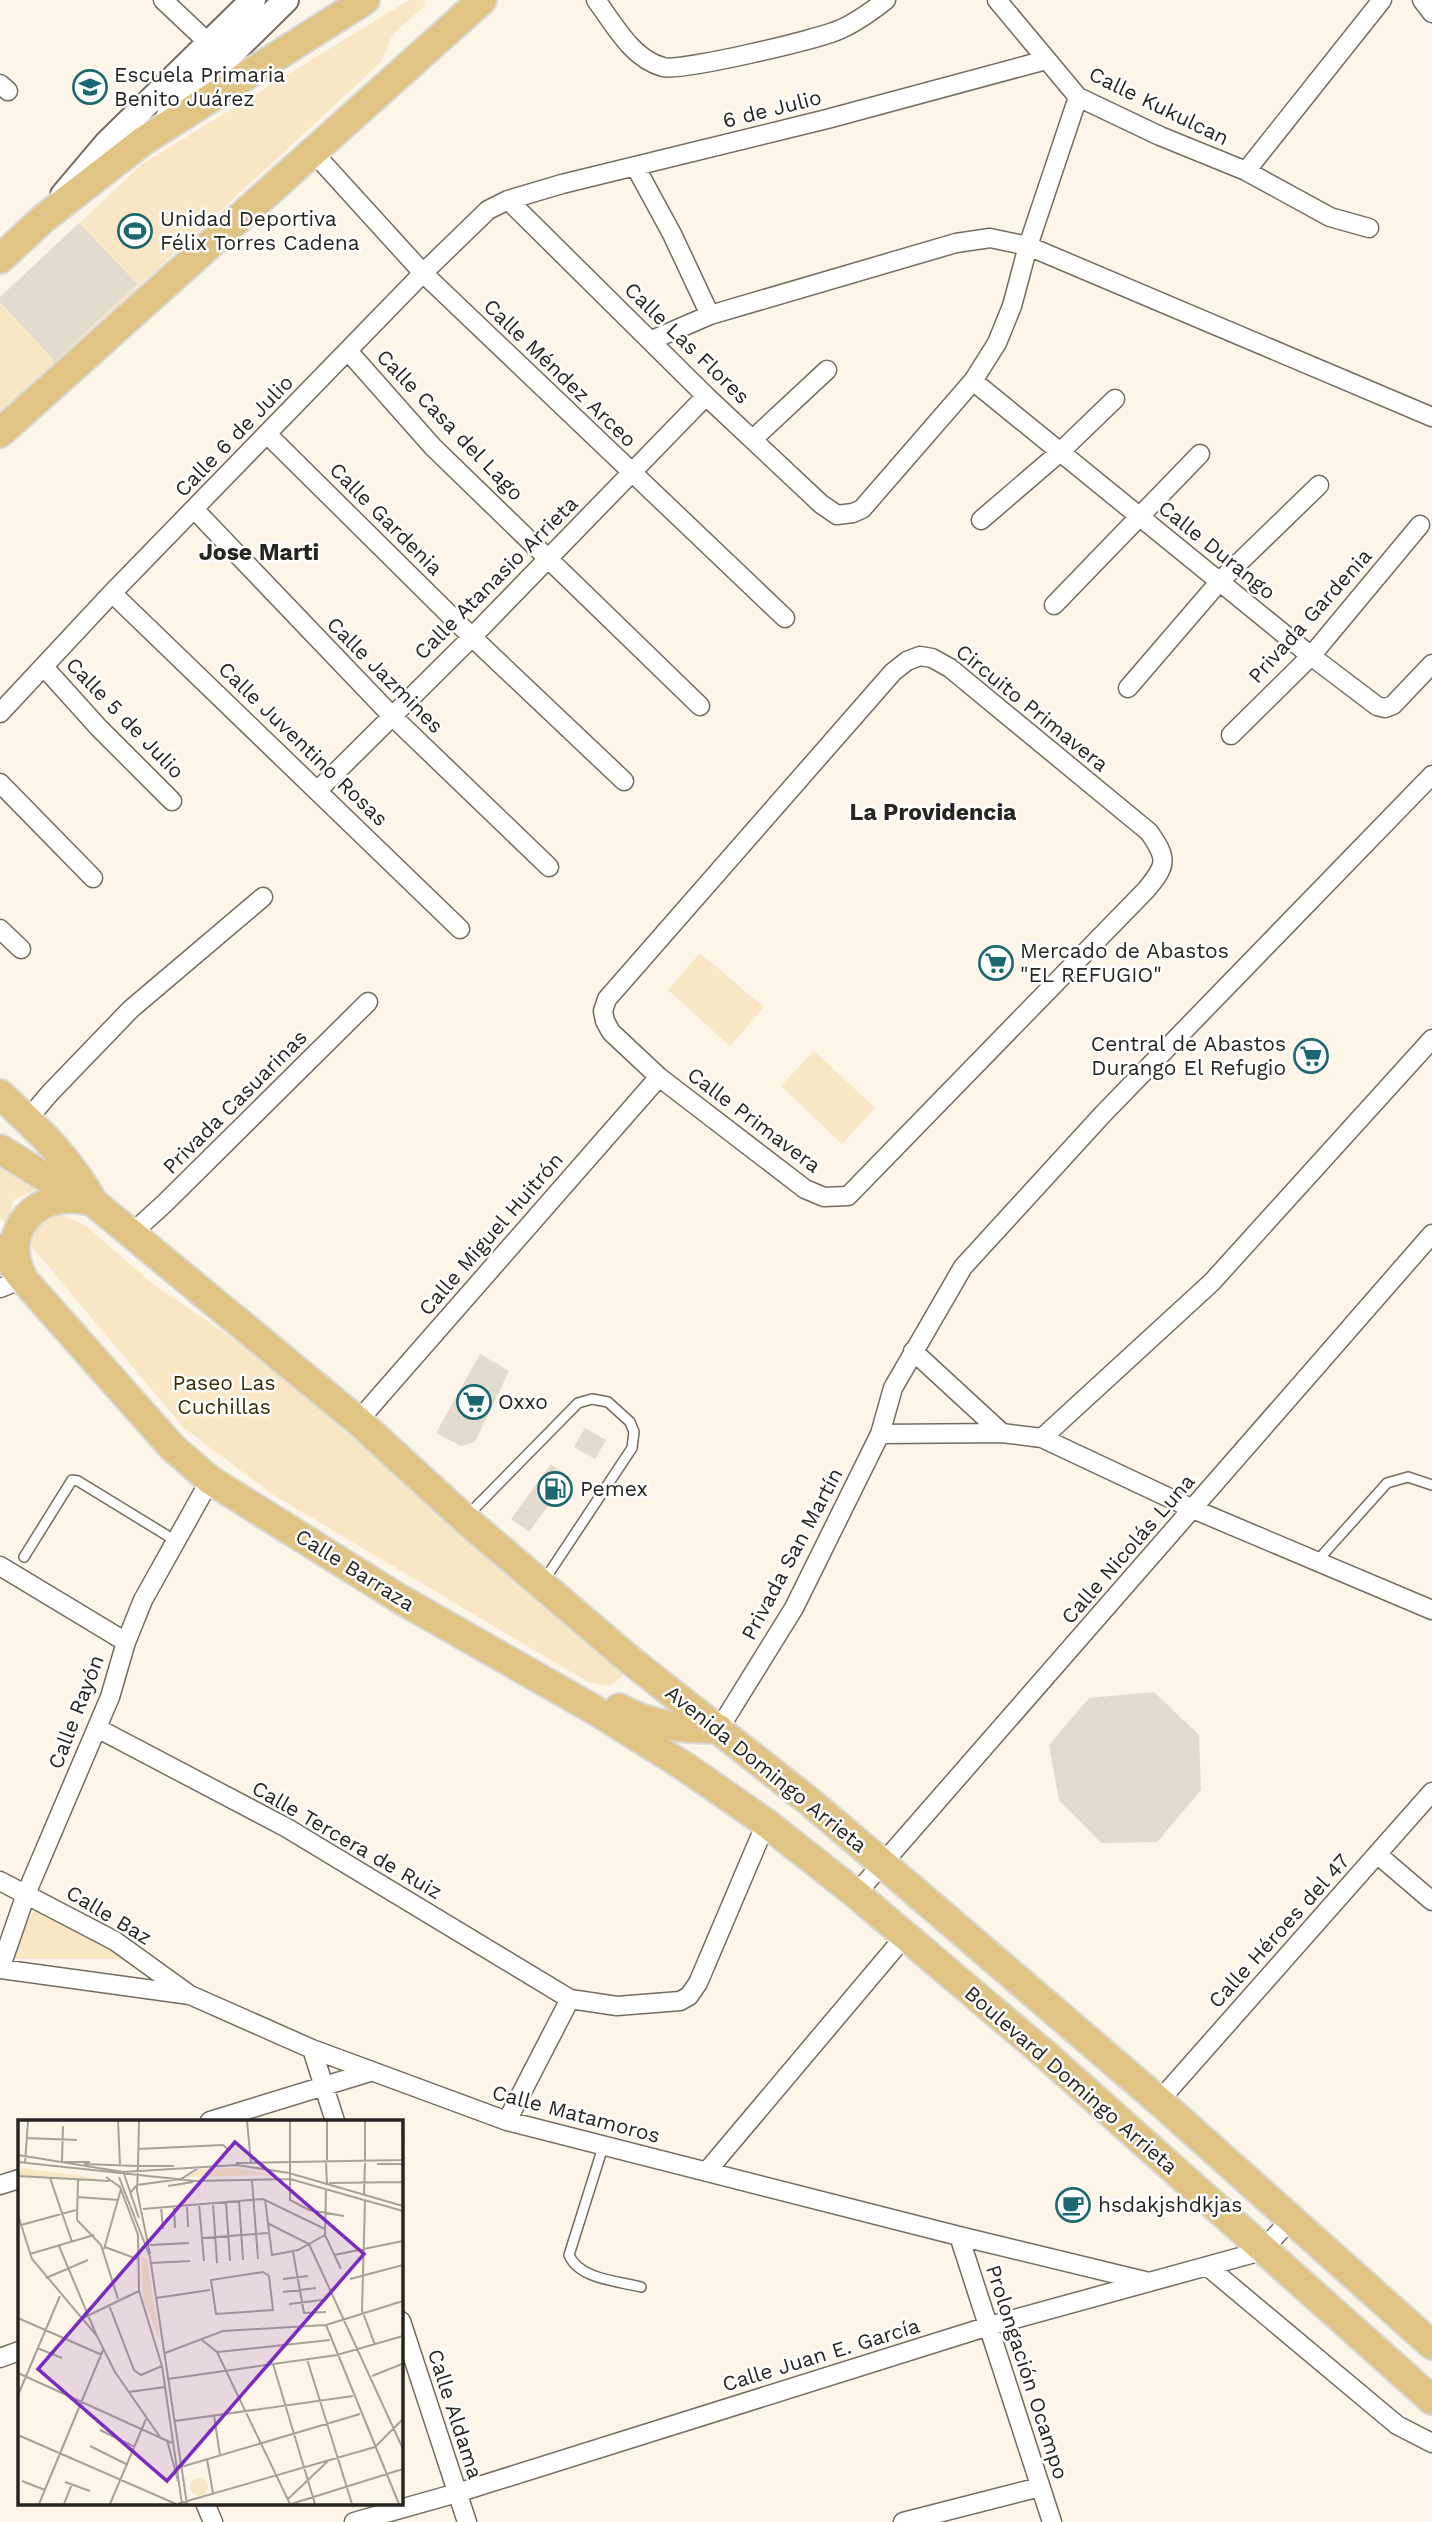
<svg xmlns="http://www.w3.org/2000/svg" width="1432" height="2522" font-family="'Work Sans',sans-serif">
<rect width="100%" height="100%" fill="#fdf5e7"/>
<path fill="#f8e6c4" d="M409,0H425L424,6L393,34L381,62L0,415V299L142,164Z
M700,953L764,1007L730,1046L668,990Z
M814,1051L875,1108L842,1144L781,1086Z
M0,1163L39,1188L13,1200L8,1226L0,1217Z
M60,1214L86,1226L154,1285L222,1331L275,1372L609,1657L623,1676L610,1686L588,1682L275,1496L185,1429L31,1246L36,1224Z
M37,1904L139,1959H10Z"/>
<path fill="#e3dbce" d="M79,223L137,284L55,361L0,302V297Z
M480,1354L509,1371L475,1442L461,1446L436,1433Z
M585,1428L606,1440L595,1459L574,1447Z
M551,1464L569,1477L529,1532L511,1519Z
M1154,1692L1199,1735L1201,1790L1157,1842L1101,1843L1059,1800L1049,1745L1089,1698Z"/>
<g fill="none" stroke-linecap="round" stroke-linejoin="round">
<g stroke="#736c60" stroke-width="12">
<path id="service" d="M466,1517L578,1403L592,1399L608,1402L630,1422L634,1432L632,1448L543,1582
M24,1557L72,1480L78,1481L176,1541
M1318,1560L1387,1483L1408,1477L1432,1485
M603,2147L569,2255C579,2279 617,2281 641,2287"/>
</g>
<g stroke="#736c60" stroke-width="21">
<path id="minor" d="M163,0L216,50
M596,0C614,24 632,59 663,67C680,72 820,39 841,29C857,22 872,11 886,0
M997,0L1078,97L1160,136L1246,171L1330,217L1369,228
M1422,0L1432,13
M0,84L8,91
M313,152L423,273L785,618
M635,166L672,234L710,315
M1246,171L1382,0
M508,200L706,396L821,504L837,515L853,513L862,509L973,381L997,343L1012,306L1028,246L1078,97
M652,340L710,315L956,243L990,238L1028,246L1432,417
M348,351L433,447L700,706
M973,381L1311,656L1377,706L1385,708L1393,705L1432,664
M268,435L472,637L624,781
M753,439L827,370
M194,509L392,716L549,867
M981,520L1059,453L1115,399
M112,593L460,929
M1054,605L1200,454
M920,656L932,658L950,668L1149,832C1168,859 1167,865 1146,890L848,1196L824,1197L805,1189L659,1077L611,1032L605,1021L603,1011L607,999L893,672L907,661Z
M44,667L99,728L172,801
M1128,688L1220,581L1319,485
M0,713L112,593L423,273L488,210L508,200L562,184L827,119L1046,60
M1231,735L1311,656L1420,525
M0,783L93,878
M317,791L472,637L706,396
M0,929L21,949
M27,1120L50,1093L131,1009L263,897
M132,1233L164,1204L368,1002
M0,1288L23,1279
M913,1351L1002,1433
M358,1421L659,1077
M880,1434L1002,1433L1042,1438L1193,1509L1432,1610
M1042,1438L1212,1282L1432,1039
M0,1566L126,1642
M97,1728L287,1828L570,1999L617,2006L680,2001L689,1996L698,1983L766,1823
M719,1729L794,1608L880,1434L893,1388L963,1267L1103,1114L1432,775
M1377,1854L1432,1901
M0,1881L115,1941L187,1993
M856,1894L1432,1234
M0,1969L190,1995L312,2049L507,2121L959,2236L1149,2282
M0,1969L26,1894L110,1697L126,1642L143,1600L210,1480
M312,2049L335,2121
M1159,2101L1432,1792
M210,2121L370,2072
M507,2121L570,1999
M707,2171L905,1936
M0,2185L19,2179
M959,2236L1052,2522
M1207,2266L1397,2425L1432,2443
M401,2321L467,2522
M0,2358L19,2351
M205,2503L213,2522
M354,2522L457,2493L989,2326L1262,2251L1291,2219
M903,2522L1040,2487"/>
</g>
<g stroke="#736c60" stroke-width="28">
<path id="secondary" d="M169,115L286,0
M63,195L107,143L253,0"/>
</g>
<g stroke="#d8d8d7" stroke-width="32">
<path id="primary" d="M0,259L44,218L143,141L365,0
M0,433L482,0
M0,1094C37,1129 68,1156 93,1202
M0,1149L68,1191L93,1202L358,1421L465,1519L630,1660L810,1802L883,1864L1159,2101L1432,2345
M0,1249L23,1279L172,1447L210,1480L400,1599L593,1709L687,1768L766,1823L856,1894L1047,2056L1432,2400
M21,1274C0,1228 38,1191 84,1200
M619,1708C652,1726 682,1729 719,1729"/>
</g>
<use href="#service" stroke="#fff" stroke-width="9"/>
<use href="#minor" stroke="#fff" stroke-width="18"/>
<use href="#secondary" stroke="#fff" stroke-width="24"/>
<use href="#primary" stroke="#e1c484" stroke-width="28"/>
</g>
<defs>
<g id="school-ring" transform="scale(1.75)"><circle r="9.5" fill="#fff" stroke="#1c6870" stroke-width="1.5"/><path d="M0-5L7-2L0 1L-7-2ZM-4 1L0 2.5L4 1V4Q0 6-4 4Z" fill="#1c6870"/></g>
<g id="stadium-ring" transform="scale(1.75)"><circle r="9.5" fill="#fff" stroke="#1c6870" stroke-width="1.5"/><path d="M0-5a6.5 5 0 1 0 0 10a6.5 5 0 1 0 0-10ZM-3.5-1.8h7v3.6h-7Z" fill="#1c6870"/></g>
<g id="supermarket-ring" transform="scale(1.75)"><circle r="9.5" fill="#fff" stroke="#1c6870" stroke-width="1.5"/><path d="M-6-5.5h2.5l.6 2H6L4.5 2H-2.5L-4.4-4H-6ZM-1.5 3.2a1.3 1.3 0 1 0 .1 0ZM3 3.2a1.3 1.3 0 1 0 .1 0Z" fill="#1c6870"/></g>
<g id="fuel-ring" transform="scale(1.75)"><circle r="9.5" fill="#fff" stroke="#1c6870" stroke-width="1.5"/><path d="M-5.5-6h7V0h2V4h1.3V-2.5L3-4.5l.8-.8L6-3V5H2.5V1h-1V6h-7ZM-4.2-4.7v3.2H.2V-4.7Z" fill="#1c6870"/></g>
<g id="cafe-ring" transform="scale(1.75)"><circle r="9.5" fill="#fff" stroke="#1c6870" stroke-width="1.5"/><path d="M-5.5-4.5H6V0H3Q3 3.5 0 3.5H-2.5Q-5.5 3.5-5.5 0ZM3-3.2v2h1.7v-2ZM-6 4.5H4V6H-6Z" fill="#1c6870"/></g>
</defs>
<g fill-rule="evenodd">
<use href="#school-ring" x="90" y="87"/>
<use href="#stadium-ring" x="135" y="231"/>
<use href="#supermarket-ring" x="996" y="963"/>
<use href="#supermarket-ring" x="1311" y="1056"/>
<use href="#supermarket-ring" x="474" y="1402"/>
<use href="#fuel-ring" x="555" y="1489"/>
<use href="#cafe-ring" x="1073" y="2205"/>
</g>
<g text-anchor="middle" stroke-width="5" stroke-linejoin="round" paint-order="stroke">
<g font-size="21" fill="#272520" stroke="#fff" text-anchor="start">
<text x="114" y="82">Escuela Primaria<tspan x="114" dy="24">Benito Juárez</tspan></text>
<text x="160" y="226">Unidad Deportiva<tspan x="160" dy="24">Félix Torres Cadena</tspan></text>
<text x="1020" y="958">Mercado de Abastos<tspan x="1020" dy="24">"EL REFUGIO"</tspan></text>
<text x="1286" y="1051" text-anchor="end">Central de Abastos<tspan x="1286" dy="24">Durango El Refugio</tspan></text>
<text x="498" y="1409">Oxxo</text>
<text x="580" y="1496">Pemex</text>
<text x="1098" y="2212">hsdakjshdkjas</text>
</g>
<g font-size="21" fill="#272520" stroke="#fff">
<text transform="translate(1159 106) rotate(26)" y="7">Calle Kukulcan</text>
<text transform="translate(772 109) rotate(-14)" y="7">6 de Julio</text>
<text transform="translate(687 343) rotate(44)" y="7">Calle Las Flores</text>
<text transform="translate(560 373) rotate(44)" y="7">Calle Méndez Arceo</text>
<text transform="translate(450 425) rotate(46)" y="7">Calle Casa del Lago</text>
<text transform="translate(234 436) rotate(-46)" y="7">Calle 6 de Julio</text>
<text transform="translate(386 519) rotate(45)" y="7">Calle Gardenia</text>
<text transform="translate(1217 550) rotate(39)" y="7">Calle Durango</text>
<text transform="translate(496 578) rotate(-45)" y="7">Calle Atanasio Arrieta</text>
<text transform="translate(1310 616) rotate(-48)" y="7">Privada Gardenia</text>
<text transform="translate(385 675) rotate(45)" y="7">Calle Jazmines</text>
<text transform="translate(1032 708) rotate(39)" y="7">Circuito Primavera</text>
<text transform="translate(125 718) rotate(46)" y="7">Calle 5 de Julio</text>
<text transform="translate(303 744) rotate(44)" y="7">Calle Juventino Rosas</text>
<text transform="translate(235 1102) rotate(-45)" y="7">Privada Casuarinas</text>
<text transform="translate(754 1120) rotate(37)" y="7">Calle Primavera</text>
<text transform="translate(491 1234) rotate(-49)" y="7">Calle Miguel Huitrón</text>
<text transform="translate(1128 1549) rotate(-49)" y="7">Calle Nicolás Luna</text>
<text transform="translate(792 1554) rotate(-62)" y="7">Privada San Martín</text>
<text transform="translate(355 1570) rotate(32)" y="7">Calle Barraza</text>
<text transform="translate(76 1712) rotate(-69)" y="7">Calle Rayón</text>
<text transform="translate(766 1769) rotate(39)" y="7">Avenida Domingo Arrieta</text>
<text transform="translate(347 1840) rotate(30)" y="7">Calle Tercera de Ruiz</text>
<text transform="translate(109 1915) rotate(31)" y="7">Calle Baz</text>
<text transform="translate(1279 1931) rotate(-48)" y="7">Calle Héroes del 47</text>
<text transform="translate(1071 2080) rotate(41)" y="7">Boulevard Domingo Arrieta</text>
<text transform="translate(576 2114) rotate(15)" y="7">Calle Matamoros</text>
<text transform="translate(821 2355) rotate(-17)" y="7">Calle Juan E. García</text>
<text transform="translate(1027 2372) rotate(72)" y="7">Prolongación Ocampo</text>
<text transform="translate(455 2414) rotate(72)" y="7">Calle Aldama</text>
</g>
<g font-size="21" fill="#3c2a01" stroke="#fff">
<text x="224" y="1390">Paseo Las<tspan x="224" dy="24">Cuchillas</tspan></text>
</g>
<g font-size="23" font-weight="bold" fill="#272520" stroke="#fff">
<text x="259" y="560">Jose Marti</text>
<text x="933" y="820">La Providencia</text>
</g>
</g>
<g transform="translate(18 2120)">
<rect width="385" height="385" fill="#fdf5e7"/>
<path d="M4,48L58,55L82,59L0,55ZM217,48L256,55L169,57L182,49ZM123,136L129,139L142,221L125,178ZM172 367a9 9 0 1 1 18 0a9 9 0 1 1-18 0Z" fill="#f8e6c4"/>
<path fill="none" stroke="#a7a297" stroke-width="2" d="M100,1L102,44M229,1L233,43M272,1V80L291,90L326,96M309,1V40M384,1L385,40M45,6L44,42H72M8,18L59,20M120,29L205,25L211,30M0,35L105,52L219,45L271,53L385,86M347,40V1M0,42L177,61L272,59L385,91M7,43L10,1M218,43L385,40M308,43L309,64M66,44L120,46L119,71L132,134M359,44H385M118,46H156M120,46L121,1M385,51V283M106,54L121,98M0,56L92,61M88,57L102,67L120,115L121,171L144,246L164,384M101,57L132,137L169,384M32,58L54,122M234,61L240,139M311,63L385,62M150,66L175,62M308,70L307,115L323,149M113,72L119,65L163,59L182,47M346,75L347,43M59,77L101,80M247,79L254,135L280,130L307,115M221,80L225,140M347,81L344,190L357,225M208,82L212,141M195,83L199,143M181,84L186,141M169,85L170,107M156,86L157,108M143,87L145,109M125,89L245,79L307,109M0,95L14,139L79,216L97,252L142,317M59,100L83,125L100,179M59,100L60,60M249,103L291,124L385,329M3,105L58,90M184,118L250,113M132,125L171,123M41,126L78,214M87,127L119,139M86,129L103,69M275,132L286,193L308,192M12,134L76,115M316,135L385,121M133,143L172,141M245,152L251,156L255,190L198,194L193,160ZM28,158L70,140M265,159L290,156M332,159L385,145M265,172L298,168M138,178L192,170M271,184L304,180M91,185L116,250L123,255L144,246M0,198L84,235M63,199L121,171M308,205L381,384M308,205L385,181M184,220L199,232L272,384M19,228L44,238M200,232L312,220M147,233L205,211L308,205M289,239L334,384M255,244L297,384M0,253L154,323M354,256L384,244M150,259L319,235L385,216M111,272L147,267M0,275L42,176M196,296L202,335M157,301L335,276M82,310L117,327M0,315L158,384M149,320L160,361M72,326L108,344M357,327L385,299M189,339L195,373M163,347L342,294M4,361L27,370M47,362L72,371M270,379L310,341M21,384L85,230M46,384L54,364M92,384L128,299M159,384L357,327M273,384L385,349"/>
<path fill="#7b2cbf" fill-opacity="0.15" stroke="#7b2cbf" stroke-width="3.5" d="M217,22L346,134L149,361L20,249Z"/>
<rect width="385" height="385" fill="none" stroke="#272520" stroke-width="3.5"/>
</g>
</svg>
